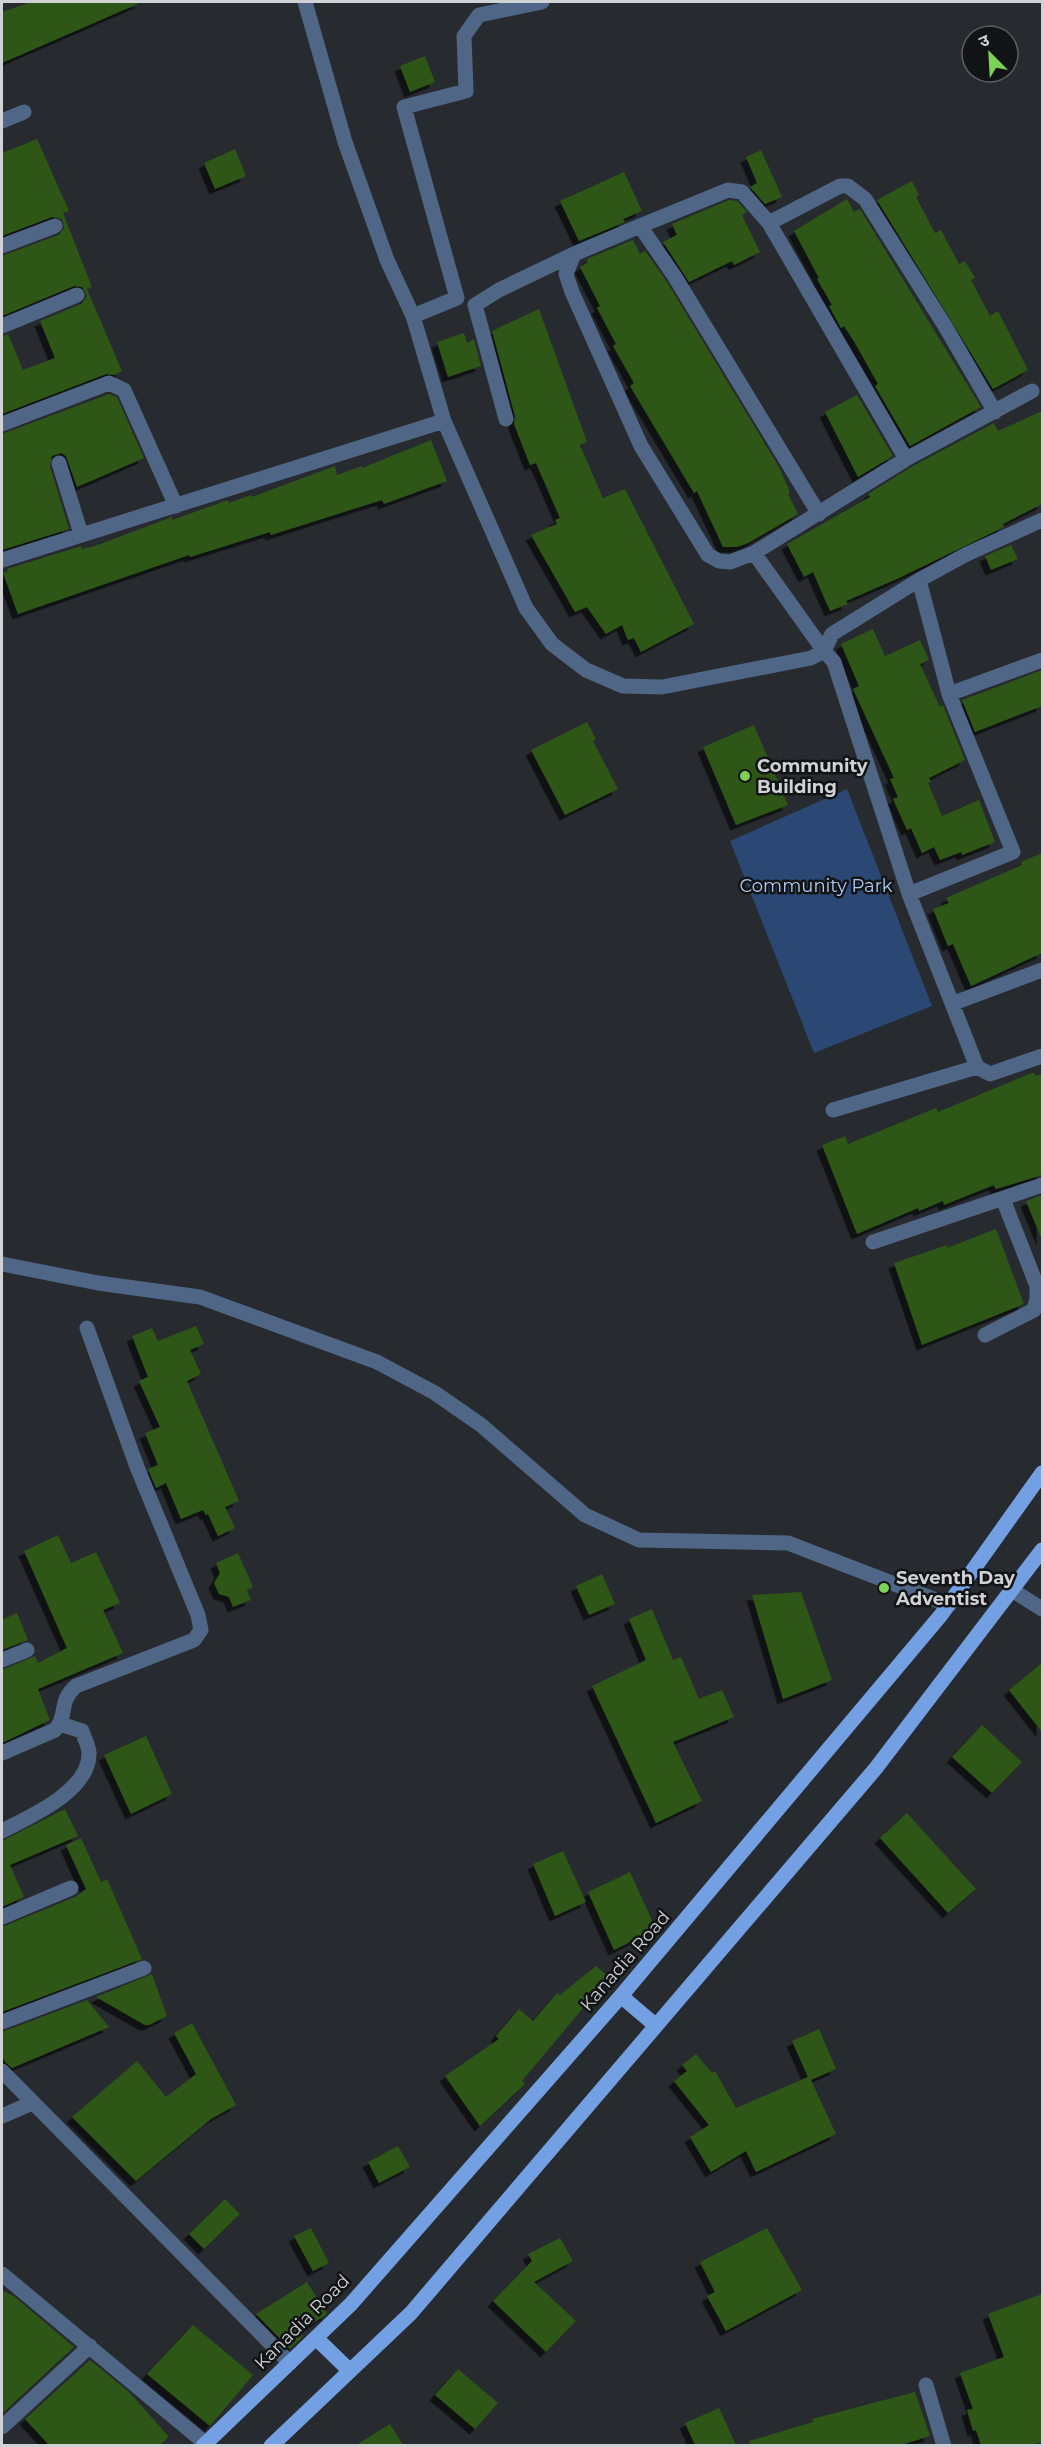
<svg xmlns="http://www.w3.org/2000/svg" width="1044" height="2447" font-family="Montserrat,'Noto Sans Devanagari',sans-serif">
<defs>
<filter id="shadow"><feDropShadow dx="-5.5" dy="5.5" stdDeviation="0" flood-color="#0009"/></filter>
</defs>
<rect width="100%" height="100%" fill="#272a2f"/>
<path fill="#2a4873" d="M847,789L932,1006L814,1053L730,841Z"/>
<path fill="#2d5617" filter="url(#shadow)" d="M31,2H142L2,63V12Z
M425,56L435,82L410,92L400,66Z
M37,139L69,211L63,213L92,287L87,289L122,371L115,375L106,374L2,414V336L8,334L23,370L55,358L40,321L81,304L87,296L82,287L74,286L2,316V256L58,235L64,228L62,219L52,217L2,236V153Z
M235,149L246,176L215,189L204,163Z
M761,150L782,197L765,204L750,187L757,183L746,157Z
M624,172L642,211L623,219L625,222L579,241L560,201Z
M912,181L919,195L916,197L935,233L941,230L959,264L965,261L975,278L971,280L990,316L998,311L1028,370L993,389L877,200Z
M847,199L854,212L860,209L981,407L910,446L875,386L878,384L855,343L844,326L841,328L829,306L832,305L817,279L819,278L794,231Z
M729,200L737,201L747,212L742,215L760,252L734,265L732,261L689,282L663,242L677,235L672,224Z
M633,240L640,254L645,251L667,282L779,467L790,492L788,494L798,514L748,543L737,547H723L697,491L694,493L630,386L634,383L613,346L616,344L597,308L600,306L580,267L588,262L587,259Z
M539,309L587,442L580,445L603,498L625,489L694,624L641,652L634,638L628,640L622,625L606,634L587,607L575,612L531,535L557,524L555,520L560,518L536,463L530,465L514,424L515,416L492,331Z
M464,333L467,343L474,339L481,366L448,377L437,342Z
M109,394L117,397L144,458L77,487L66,456L61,453L52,456L50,466L69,529L2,550V434Z
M857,395L893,456L858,477L825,412Z
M1042,411V504L1003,524L1004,527L899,578L846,601L848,604L830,611L813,572L804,577L787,544L870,497L868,494L911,467L994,423L998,431Z
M431,440L447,481L384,504L382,500L271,535L270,532L190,557L189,555L18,614L3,573L8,571L7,569L81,546L82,549L98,545L172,517V520L228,500L229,503L251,495L252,497L335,466L337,475L362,466V468Z
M1011,545L1018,559L991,570L985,556Z
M873,629L885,656L920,640L929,660L920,664L940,707L943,705L965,760L929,778L931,782L928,783L942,816L979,800L995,842L962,855L961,852L940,860L934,847L922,853L911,828L907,830L893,799L898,797L890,779L894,778L853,689L859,686L841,644Z
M1042,670V706L975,732L962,700Z
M587,722L596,739L593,741L618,789L565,815L531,750Z
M754,725L788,805L736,825L703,747Z
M1042,853V953L971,986L953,944L948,946L933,909L949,903L946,898L1022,865L1021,862Z
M1034,1072L1035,1076L1042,1074V1175L996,1189L994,1185L944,1205L943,1201L919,1211L918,1208L857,1234L822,1145L845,1136L848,1144L936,1108L938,1112Z
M1042,1195V1240L1026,1201Z
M996,1229L1024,1304L922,1345L894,1263L947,1245V1248Z
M196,1326L204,1344L190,1350L201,1374L187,1381L239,1501L225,1507L235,1528L218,1536L208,1514L206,1515L203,1510L181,1519L166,1483L156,1488L148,1469L158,1465L145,1433L160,1427L139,1381L148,1377L132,1336L152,1328L158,1341Z
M58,1535L71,1563L96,1552L120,1603L103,1610L123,1653L38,1689L50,1720L2,1743V1670L35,1656L38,1663L67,1648L24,1551Z
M238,1553L253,1587L247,1590L251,1600L233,1607L229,1597L219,1594L214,1583L220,1573L216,1563Z
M602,1574L615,1604L589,1615L576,1586Z
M801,1592L832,1680L783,1699L752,1595Z
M652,1609L673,1660L681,1657L699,1699L722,1690L734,1717L673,1742L702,1801L656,1823L592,1686L646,1660L629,1619Z
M17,1613L28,1640L2,1650V1620Z
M1042,1663V1732L1009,1690Z
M982,1725L1022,1762L992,1793L952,1757Z
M146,1736L172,1794L131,1814L104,1755Z
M65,1809L78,1836L10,1865L24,1897L2,1907V1841Z
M907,1813L976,1889L948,1913L880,1838Z
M81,1838L101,1882L107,1879L142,1959L2,2012V1927L75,1897L86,1889L66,1845Z
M563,1851L586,1902L555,1916L533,1864Z
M630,1872L656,1929L614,1950L588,1892Z
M596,1966L609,1977L522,2081L525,2084L480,2126L445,2076L499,2039L496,2036L519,2009L533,2021L557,1993L560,1995Z
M152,1974L167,2016L149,2025H145L96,1997Z
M87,2000L109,2027L12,2068L5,2062L2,2056V2032Z
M192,2023L236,2105L211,2119L136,2181L72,2117L137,2061L166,2097L196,2074L174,2033Z
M819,2029L836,2069L811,2080L836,2134L756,2172L746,2151L711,2172L690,2137L709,2125L674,2081L687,2071L682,2065L696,2054L712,2073L715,2071L736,2108L808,2077L792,2041Z
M398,2146L410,2167L379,2183L368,2162Z
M225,2199L240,2214L204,2249L189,2234Z
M311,2228L329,2263L313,2271L294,2236Z
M767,2228L802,2290L726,2331L707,2296L715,2292L700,2262Z
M560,2238L573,2261L534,2282L576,2321L546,2352L493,2301L532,2261L528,2254Z
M307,2282L327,2314L300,2332L303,2336L290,2349L256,2314Z
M2,2290L15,2297L74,2347L2,2414Z
M1042,2294V2442L1031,2445H981L976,2430L973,2431L967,2410L973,2409L960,2373L1004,2357L988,2314Z
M193,2325L253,2375L210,2426L147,2374Z
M90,2360L129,2392L169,2437L160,2445H49L25,2419Z
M458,2369L498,2403L475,2429L435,2395Z
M915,2392L930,2436L901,2445H750L749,2441L813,2422L812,2419Z
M719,2408L736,2445H695L685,2423Z
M390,2424L403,2445H356Z"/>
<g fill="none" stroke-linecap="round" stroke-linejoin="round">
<path stroke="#506686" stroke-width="15" d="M305,2L345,142L387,260L413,316L444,421L526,608L552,644L586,670L623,686L662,687L811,658L824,651L832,634L919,580L949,694L1013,852L909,894
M2,121L24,112
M640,226L728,190L742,192L769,223
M2,246L55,226
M413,316L457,298L404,107L466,91L464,36L479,15L542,2
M2,326L77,295
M506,419L475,305L499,290L574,254
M2,424L109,383L124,390L176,506
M906,459L769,223L840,186H848L865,199L945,326L995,412
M59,463L81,534
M819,514L675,277L640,226L574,254L566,274L572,292L641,446L708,555L719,561L730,562L754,553L906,459L1032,391
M754,553L824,651L834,662L909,894L977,1067L990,1074L1042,1056
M2,560L444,421
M919,580L967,554L1042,520
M949,694L1042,660
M954,1003L1042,970
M833,1110L977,1067
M873,1242L1042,1185
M2,1264L98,1283L200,1297L377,1362L435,1393L481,1425L585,1515L639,1540L788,1543L949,1605
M985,1335L1034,1310L1037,1299V1286L1003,1199
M1012,1590L1042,1609
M2,1660L27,1650
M2,1753L55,1730C68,1716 58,1701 76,1686L194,1640L201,1630L198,1615L137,1467L87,1328
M2,1831C29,1817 90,1791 89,1753C89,1746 84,1738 82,1731L60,1724
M2,1917L71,1888
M2,2022L144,1968
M2,2071L290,2363
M2,2116L32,2103
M2,2274L205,2443
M926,2385L944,2446
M2,2427L90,2346"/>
<path stroke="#73a0e2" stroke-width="15" d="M621,1996L655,2025
M317,2339L350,2371
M203,2446L351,2304L621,1996L941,1615L1042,1473
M271,2446L411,2313L876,1768L1042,1550"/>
</g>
<g fill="#7dd154" stroke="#111315" stroke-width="2">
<circle cx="745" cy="776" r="6"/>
<circle cx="884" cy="1588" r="6"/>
</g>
<g text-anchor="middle" stroke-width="5" stroke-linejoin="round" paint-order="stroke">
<g font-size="18" font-weight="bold" fill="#d0d2d5" stroke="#111315" text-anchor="start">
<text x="757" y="772">Community<tspan x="757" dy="21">Building</tspan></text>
<text x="896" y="1584">Seventh Day<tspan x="896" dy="21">Adventist</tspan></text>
</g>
<g font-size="18" fill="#afcbf3" stroke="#111315">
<text x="816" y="892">Community Park</text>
</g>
<g font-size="18" fill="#d0d2d5" stroke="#111315">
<text transform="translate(625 1961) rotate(-49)" y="6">Kanadia Road</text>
<text transform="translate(302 2322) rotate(-45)" y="6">Kanadia Road</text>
</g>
</g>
<rect width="1044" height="2447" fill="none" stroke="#d0d2d5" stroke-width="6"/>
<g transform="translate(990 54) rotate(336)"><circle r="28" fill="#111315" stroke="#5d5f62" stroke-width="1.5"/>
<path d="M0-4.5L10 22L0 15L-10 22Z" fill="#7dd154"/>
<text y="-9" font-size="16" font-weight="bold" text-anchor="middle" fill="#d0d2d5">उ</text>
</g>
</svg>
